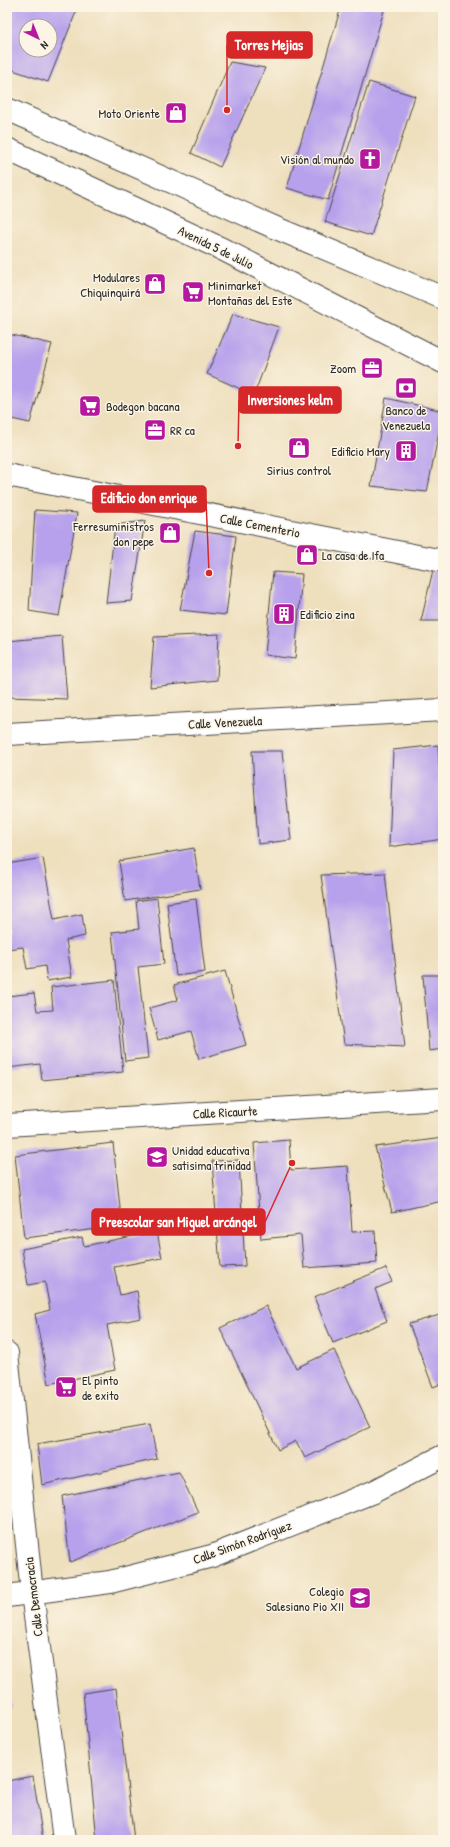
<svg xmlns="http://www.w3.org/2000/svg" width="450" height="1847" font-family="'Patrick Hand',sans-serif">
<rect width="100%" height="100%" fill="#fcf5e5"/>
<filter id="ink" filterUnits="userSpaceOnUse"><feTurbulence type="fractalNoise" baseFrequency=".025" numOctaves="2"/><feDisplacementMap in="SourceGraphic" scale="8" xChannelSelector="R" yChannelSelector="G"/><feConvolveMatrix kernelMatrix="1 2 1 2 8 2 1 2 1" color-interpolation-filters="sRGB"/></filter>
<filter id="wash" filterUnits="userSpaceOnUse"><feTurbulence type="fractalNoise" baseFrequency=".012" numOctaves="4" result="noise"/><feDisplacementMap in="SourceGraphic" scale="16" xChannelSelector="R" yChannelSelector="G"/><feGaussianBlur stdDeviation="0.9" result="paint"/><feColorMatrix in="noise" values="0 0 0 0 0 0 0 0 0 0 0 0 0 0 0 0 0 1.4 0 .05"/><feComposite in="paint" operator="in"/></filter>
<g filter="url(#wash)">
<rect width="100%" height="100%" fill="#eedfbd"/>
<g id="blocks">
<path fill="#b7a1ec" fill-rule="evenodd" d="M7,7H78L48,82L7,68ZM26,26H50V50H26Z
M341,7H385L328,200L287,188Z
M230,62L265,68L220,167L191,153Z
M369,82L415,96L371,236L325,222Z
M233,314L279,327L254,395L207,374Z
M8,334L52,344L30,423L7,418Z
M386,398L443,411L427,492L371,486Z
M35,510L77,513L59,616L29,611Z
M145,521L132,601L106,603L115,525Z
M195,531L236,536L226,615L180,610Z
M433,570L443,572V621H421Z
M273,572L302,574L295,659L265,655Z
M219,634L217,680L150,687L154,637Z
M62,636L67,699L7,697V641Z
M438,745L443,839L389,847L393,750Z
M252,751H282L291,840L258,844Z
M194,848L200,889L125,901L119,861Z
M43,858L54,920L82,914L85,936L66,940L72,977L47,981L45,966L27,969L23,947L7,949V864Z
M385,873L405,1047L344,1044L321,875Z
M157,898L164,964L138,967L148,1058L125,1061L112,932L139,929L136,901Z
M196,899L205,972L176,976L167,903Z
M225,971L246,1045L199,1059L191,1031L158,1040L149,1008L178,1000L174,985Z
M423,975H443V1049L429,1051Z
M114,980L123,1072L42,1080L40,1064L8,1068L7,996L34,993L37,1011L53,1010L51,987Z
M443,1138V1201L392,1212L375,1147Z
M289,1140L291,1170L348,1166L352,1232L375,1231L377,1263L304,1268L301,1235L261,1239L254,1143Z
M113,1143L122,1226L24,1238L15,1155Z
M239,1160L245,1266L220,1267L212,1161Z
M157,1231L162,1258L114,1267L120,1295L137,1291L141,1318L107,1325L115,1370L49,1384L35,1314L50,1310L45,1282L28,1285L22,1249L82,1237L84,1246Z
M386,1268L392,1282L375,1289L387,1321L333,1343L314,1297Z
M266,1306L296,1368L334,1350L370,1427L305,1458L296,1441L278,1450L220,1328Z
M443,1314V1383L433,1387L409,1324Z
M150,1424L157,1459L42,1485L37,1444Z
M179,1472L198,1512L70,1562L62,1496Z
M116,1688L134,1840H97L83,1693Z
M7,1693L12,1707L7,1708Z
M33,1776L43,1840H7V1781Z"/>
</g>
</g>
<g filter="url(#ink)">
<use href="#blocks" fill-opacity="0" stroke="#484641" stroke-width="1"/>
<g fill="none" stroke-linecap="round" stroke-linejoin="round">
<g stroke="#484641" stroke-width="24">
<path id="minor" d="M7,109L276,228L443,298
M7,149L222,249L443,362
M7,475L443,561
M7,734L443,710
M7,1125L443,1099
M7,1353L32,1593L64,1840
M7,1596L110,1582L212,1556L373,1492L443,1456"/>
</g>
<use href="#minor" stroke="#fff" stroke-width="22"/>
</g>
</g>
<defs>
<g id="shop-square" transform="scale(1.15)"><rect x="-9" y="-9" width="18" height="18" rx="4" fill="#b5179e" stroke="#fcf5e5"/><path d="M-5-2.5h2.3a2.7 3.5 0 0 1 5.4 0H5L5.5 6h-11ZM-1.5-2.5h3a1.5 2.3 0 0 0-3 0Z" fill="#fff"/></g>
<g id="church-square" transform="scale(1.15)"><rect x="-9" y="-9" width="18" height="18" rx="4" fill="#b5179e" stroke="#fcf5e5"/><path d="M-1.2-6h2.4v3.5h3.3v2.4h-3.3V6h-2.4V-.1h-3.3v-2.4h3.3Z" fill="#fff"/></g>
<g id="supermarket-square" transform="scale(1.15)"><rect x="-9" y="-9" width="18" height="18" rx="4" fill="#b5179e" stroke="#fcf5e5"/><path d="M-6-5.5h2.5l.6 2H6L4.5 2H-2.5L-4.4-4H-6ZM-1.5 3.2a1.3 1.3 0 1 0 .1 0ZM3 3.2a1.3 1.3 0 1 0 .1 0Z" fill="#fff"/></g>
<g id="office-square" transform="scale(1.15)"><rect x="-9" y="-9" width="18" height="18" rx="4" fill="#b5179e" stroke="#fcf5e5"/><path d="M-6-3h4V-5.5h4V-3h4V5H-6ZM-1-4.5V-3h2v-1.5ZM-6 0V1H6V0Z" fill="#fff"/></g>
<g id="bank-square" transform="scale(1.15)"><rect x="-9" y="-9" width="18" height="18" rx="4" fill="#b5179e" stroke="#fcf5e5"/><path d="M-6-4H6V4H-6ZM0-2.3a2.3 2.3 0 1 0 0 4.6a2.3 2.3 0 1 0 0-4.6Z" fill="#fff"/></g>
<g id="building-square" transform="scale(1.15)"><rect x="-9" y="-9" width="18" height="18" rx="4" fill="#b5179e" stroke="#fcf5e5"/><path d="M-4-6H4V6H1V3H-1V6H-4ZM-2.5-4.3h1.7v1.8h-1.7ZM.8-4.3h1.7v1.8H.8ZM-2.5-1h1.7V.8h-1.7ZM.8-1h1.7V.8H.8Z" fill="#fff"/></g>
<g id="school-square" transform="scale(1.15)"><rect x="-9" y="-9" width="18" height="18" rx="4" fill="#b5179e" stroke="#fcf5e5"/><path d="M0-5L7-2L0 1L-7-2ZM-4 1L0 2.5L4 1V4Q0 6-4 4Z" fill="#fff"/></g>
</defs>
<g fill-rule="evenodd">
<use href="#shop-square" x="176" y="113"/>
<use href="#church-square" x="370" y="159"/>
<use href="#shop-square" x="155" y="284"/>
<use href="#supermarket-square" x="193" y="292"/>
<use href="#office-square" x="372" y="368"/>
<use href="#bank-square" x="406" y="388"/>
<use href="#supermarket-square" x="90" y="406"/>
<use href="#office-square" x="155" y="430"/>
<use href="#shop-square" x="299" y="448"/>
<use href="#building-square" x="406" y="451"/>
<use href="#shop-square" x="170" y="533"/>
<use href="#shop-square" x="307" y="555"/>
<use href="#building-square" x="284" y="614"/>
<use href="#school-square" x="157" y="1157"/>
<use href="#supermarket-square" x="66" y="1387"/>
<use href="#school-square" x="360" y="1598"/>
</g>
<g text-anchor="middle" stroke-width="3" stroke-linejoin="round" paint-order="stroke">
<g font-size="13" fill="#2b2b2b" stroke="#fcf5e5" text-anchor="end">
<text x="160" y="118">Moto Oriente</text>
<text x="354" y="164">Visión al mundo</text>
<text x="140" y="282">Modulares<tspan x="140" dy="15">Chiquinquirá</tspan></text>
<text x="208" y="290" text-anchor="start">Minimarket<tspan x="208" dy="15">Montañas del Este</tspan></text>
<text x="356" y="373">Zoom</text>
<text x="106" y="411" text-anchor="start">Bodegon bacana</text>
<text x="406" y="415" text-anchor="middle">Banco de<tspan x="406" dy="15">Venezuela</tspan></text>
<text x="170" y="435" text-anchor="start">RR ca</text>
<text x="390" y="456">Edificio Mary</text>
<text x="299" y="475" text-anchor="middle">Sirius control</text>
<text x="154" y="531">Ferresuministros<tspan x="154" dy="15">don pepe</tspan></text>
<text x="322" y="560" text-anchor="start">La casa de Ifa</text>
<text x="300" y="619" text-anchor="start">Edificio zina</text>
<text x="172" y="1155" text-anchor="start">Unidad educativa<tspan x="172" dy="15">satisima trinidad</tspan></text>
<text x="82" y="1385" text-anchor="start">El pinto<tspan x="82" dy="15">de exito</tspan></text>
<text x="344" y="1596">Colegio<tspan x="344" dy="15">Salesiano Pio XII</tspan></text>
</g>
<g font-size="13" fill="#2b2b2b" stroke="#fcf5e5">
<text transform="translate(216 247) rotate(26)" y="5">Avenida 5 de Julio</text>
<text transform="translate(260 525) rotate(11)" y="5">Calle Cementerio</text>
<text transform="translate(225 722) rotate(-3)" y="5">Calle Venezuela</text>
<text transform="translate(225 1112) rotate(-3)" y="5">Calle Ricaurte</text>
<text transform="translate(242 1542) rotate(-20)" y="5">Calle Simón Rodríguez</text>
<text transform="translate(33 1597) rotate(-97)" y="5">Calle Democracia</text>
</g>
</g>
<path fill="none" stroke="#d62828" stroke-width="1.5" d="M227 110L227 45M238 446L239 400M209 573L206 499M292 1163L265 1222"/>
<g fill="#d62828" stroke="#fcf5e5" stroke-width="1.5">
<circle cx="227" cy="110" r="4"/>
<circle cx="238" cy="446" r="4"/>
<circle cx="209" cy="573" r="4"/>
<circle cx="292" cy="1163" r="4"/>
</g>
<g fill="#d62828" stroke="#d62828" stroke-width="1.5">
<rect x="227" y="32" width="85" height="26" rx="4"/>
<rect x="239" y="387" width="102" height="26" rx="4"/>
<rect x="93" y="486" width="113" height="26" rx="4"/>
<rect x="92" y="1209" width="173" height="26" rx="4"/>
</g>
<g font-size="14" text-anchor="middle" font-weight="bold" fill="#fff">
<text x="269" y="50">Torres Mejias</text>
<text x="290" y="405">Inversiones kelm</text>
<text x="149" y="503">Edificio don enrique</text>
<text x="178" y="1227">Preescolar san Miguel arcángel</text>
</g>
<rect width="450" height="1847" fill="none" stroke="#fcf5e5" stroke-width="24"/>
<g transform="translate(38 38) rotate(137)"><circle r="19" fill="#fcf5e5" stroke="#a8a49b"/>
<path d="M0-3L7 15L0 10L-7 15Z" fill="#b5179e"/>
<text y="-6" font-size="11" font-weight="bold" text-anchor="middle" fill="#2b2b2b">N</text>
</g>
</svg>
